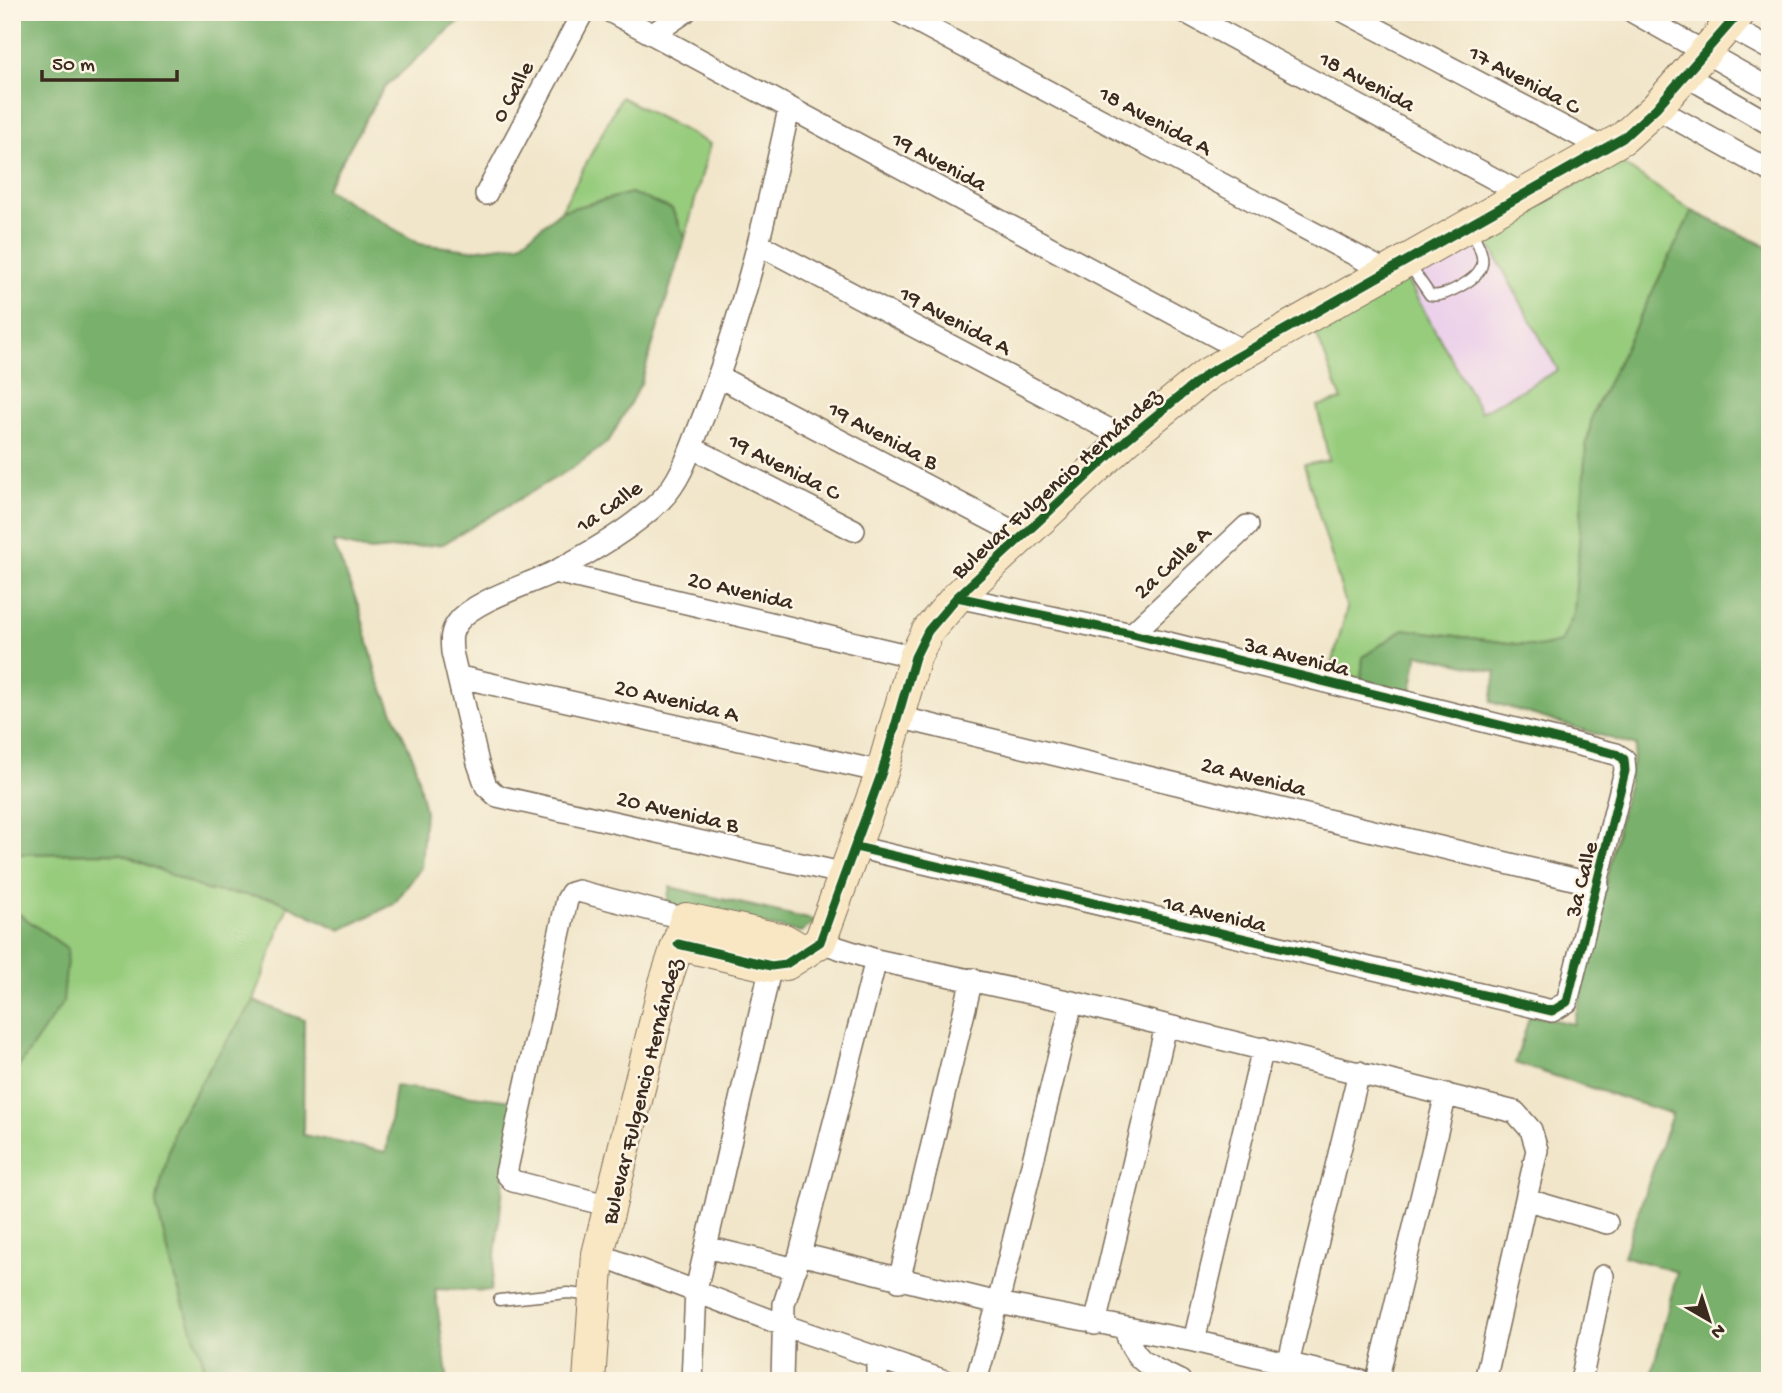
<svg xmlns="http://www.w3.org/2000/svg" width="1782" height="1393" font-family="'Gochi Hand',sans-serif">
<rect width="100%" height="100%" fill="#fcf5e5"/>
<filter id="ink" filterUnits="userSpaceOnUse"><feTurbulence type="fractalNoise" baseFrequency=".0143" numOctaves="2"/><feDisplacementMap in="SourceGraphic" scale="14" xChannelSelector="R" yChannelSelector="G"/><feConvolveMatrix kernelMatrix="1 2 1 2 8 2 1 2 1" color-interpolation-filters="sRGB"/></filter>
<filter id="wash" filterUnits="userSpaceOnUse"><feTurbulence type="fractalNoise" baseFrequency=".00686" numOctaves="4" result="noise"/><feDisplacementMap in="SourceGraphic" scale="28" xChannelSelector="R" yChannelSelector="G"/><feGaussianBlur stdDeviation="1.57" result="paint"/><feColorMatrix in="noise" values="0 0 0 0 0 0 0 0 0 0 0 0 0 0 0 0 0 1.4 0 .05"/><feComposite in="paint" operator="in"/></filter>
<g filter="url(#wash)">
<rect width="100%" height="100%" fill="#f1e6ca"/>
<path fill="#ecd1ea" d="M1485,237L1558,370L1481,412L1404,275Z"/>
<path fill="#97cc7d" stroke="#697b4e" stroke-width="2" d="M621,97L710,144L685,238L672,209L631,193L561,211Z
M1618,161L1692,211L1593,413L1586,447L1574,615L1561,642L1539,647L1404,629L1363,657L1361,680L1330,672L1347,608L1304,465L1329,460L1317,406L1342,400L1312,323L1404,275L1481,412L1558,370L1485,237Z
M120,853L206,890L273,898L288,905L254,1001L215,1059L175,1126L156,1203L175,1279L204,1364L197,1381H12V1071L18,1068L68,949L12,909V854Z"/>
<path fill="#79b06c" stroke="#5a6d45" stroke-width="2" d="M12,12H475L451,28L383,89L326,189L420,244L471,250L520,244L561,211L631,193L672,209L685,238L641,383L609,441L574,467L443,544L370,551L333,542L359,607L377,676L414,760L425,811L421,868L394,904L341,930L273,898L206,890L120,853L12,854Z
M1692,211L1770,248V1381H1650L1677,1272L1623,1256L1672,1114L1515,1063L1530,1015L1574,1024L1636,746L1491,702L1496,672L1418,654L1411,692L1361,680L1363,657L1404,629L1539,647L1561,642L1574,614L1586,447L1593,413Z
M670,887L817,921L801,932L666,907Z
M12,909L68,949L63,1002L18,1068L12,1071Z
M254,1001L304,1020L303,1135L386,1152L395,1086L513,1101L491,1291L435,1289L448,1381H197L204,1364L175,1279L156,1204L175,1126L215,1059Z"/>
</g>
<g filter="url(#ink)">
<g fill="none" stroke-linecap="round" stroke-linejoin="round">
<g stroke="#7b6c5a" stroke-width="13">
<path id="lane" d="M1408,263L1430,295C1440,297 1449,292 1457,288C1491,270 1486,259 1470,228
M499,1300L568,1293L593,1296"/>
</g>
<g stroke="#7b6c5a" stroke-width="24">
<path id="street" d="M611,12L1245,352
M899,12L1387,272
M1185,12L1526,196
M1345,12L1607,150
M1633,12L1770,89
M1728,26L1770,49
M653,34L685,12
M1685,75L1770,124
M1656,108L1770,171
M789,109C766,217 741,323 700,425C690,451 681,480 661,500C633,528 591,552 556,571C531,584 474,600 458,622C450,632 451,640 452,652L478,763L486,786L497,796L846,874
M486,194L583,12
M760,245L1127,439
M721,378L1022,536
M693,448L854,530
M555,572L915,657
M1132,634L1247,526
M460,677L882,772
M898,717L1598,885
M856,847L1552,1011L1567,1002L1625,771L1624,759L1616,754L1132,634L957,597
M820,942L876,960L1072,1002L1515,1112L1531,1130L1537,1150L1485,1381
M1528,1200L1607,1223
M610,1206L513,1181L506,1173L567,900L571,893L578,891L686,919
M706,1247L796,1269
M598,1254L783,1325L945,1381
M800,1254L998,1303L1194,1341L1361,1381
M899,1281L972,979
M1095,1324L1166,1026
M1125,1329C1134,1364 1150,1366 1180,1381
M1194,1341L1263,1048
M1288,1364L1359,1072
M692,1381L696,1290L771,966
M782,1381L784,1304L800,1254L876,960
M877,1381V1358
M976,1381L998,1303L1072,1002
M1377,1381L1446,1094
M1581,1381L1603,1276"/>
</g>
<g stroke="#7b6c5a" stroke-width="34">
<path id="secondary" d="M678,944L771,966L786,964L820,942L882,772L915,657L928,631L957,597L1127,439L1207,374L1623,138L1656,108L1740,12
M589,1381L598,1254L665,983L686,919L784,940L805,952"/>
</g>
<use href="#lane" stroke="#fff" stroke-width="10"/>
<use href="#street" stroke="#fff" stroke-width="21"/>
<use href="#secondary" stroke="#f9e7c3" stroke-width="32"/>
<g stroke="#fcf5e5" stroke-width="13">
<path id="cycleway" d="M856,847L1552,1011L1567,1002L1625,771L1624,759L1616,754L1132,634L957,597
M678,944L771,966L786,964L820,942L882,772L915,657L928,631L957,597L1127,439L1207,374L1623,138L1656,108L1740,12"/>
</g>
<use href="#cycleway" stroke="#1b5e20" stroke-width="9"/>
</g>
</g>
<g text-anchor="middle" stroke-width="5" stroke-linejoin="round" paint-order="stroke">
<g font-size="23" fill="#3b2a1e" stroke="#fcf5e5">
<text transform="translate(1525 78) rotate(28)" y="8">17 Avenida C</text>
<text transform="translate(1368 80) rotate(28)" y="8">18 Avenida</text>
<text transform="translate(511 91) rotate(-62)" y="8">0 Calle</text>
<text transform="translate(1156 119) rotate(28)" y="8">18 Avenida A</text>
<text transform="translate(940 160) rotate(28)" y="8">19 Avenida</text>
<text transform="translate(956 319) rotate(28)" y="8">19 Avenida A</text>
<text transform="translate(884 434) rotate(28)" y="8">19 Avenida B</text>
<text transform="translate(785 465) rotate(27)" y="8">19 Avenida C</text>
<text transform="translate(1055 482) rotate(-42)" y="8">Bulevar Fulgencio Hernández</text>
<text transform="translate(608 505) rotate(-35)" y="8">1a Calle</text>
<text transform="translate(1171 561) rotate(-43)" y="8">2a Calle A</text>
<text transform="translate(741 589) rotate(13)" y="8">20 Avenida</text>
<text transform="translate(1297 655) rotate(14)" y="8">3a Avenida</text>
<text transform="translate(677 699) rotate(13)" y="8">20 Avenida A</text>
<text transform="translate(1254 775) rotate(14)" y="8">2a Avenida</text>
<text transform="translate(678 810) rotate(13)" y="8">20 Avenida B</text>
<text transform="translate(1580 879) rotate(-76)" y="8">3a Calle</text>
<text transform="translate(1215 912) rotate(13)" y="8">1a Avenida</text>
<text transform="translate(640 1091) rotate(-76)" y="8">Bulevar Fulgencio Hernández</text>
</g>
</g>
<rect width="1782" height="1393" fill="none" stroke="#fcf5e5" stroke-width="42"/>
<g transform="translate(1709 1320) rotate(141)" stroke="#fcf5e5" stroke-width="5" paint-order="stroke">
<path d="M0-5L12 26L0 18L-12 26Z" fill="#3b2a1e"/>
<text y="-10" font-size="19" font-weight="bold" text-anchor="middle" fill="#3b2a1e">N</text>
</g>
<path d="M42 70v10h135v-10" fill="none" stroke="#3b2a1e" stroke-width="3.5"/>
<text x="52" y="70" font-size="21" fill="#3b2a1e" stroke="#fcf5e5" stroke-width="5" paint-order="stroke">50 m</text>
</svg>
